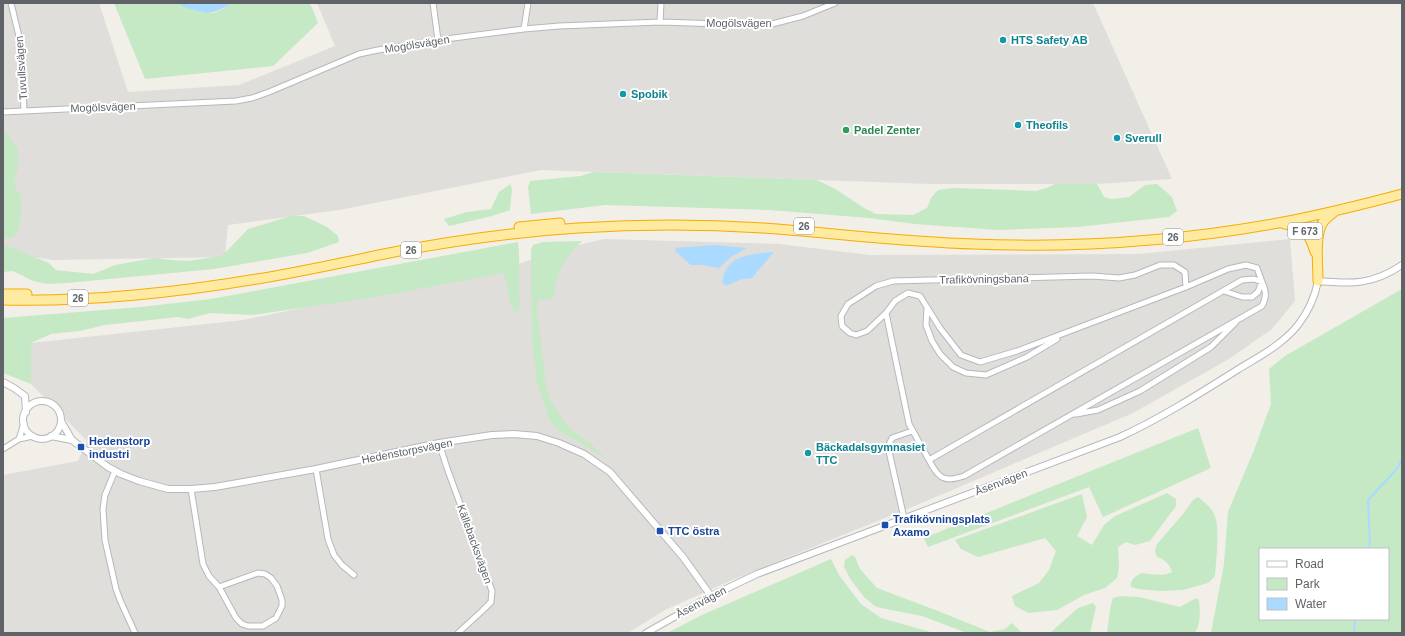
<svg xmlns="http://www.w3.org/2000/svg" width="1405" height="636" font-family="Helvetica,sans-serif">
<rect width="100%" height="100%" fill="#f1efe8"/>
<path fill="#e0deda" d="M3,3H99L128,92L239,85L335,46L317,3H1093L1172,179L1097,184H930L541,170L339,210L228,225L225,257L53,260L19,255L3,244Z
M604,239L779,244L870,255L1139,254L1290,239L1295,301L1272,329L1229,359L1133,413L917,505L732,580L665,610L628,633H3V475L78,461L87,441L31,384V343L243,320L515,265L578,245Z"/>
<path fill="#c5e8c5" fill-rule="evenodd" d="M114,3H180L183,7L213,13L221,10L232,3H310L318,23L273,66L145,79Z
M3,129L18,149V168L14,180L16,189L20,194L22,201L19,228L15,236L10,238L3,239Z
M593,172L817,180L837,190L864,208L876,214L913,215L927,208L931,198L938,190L954,188L1036,191L1049,187L1055,184H1097L1104,197L1111,199L1129,197L1145,185L1157,184L1172,197L1177,211L1169,217L1077,227L999,230L915,224L869,218L769,210L605,205L531,214L528,187L530,181L581,176Z
M510,184L512,189L510,210L492,216L449,226L444,219L467,212L491,209L499,192Z
M291,216H304L327,227L338,236L339,242L307,253L214,269L67,283L47,284L33,281L13,271L3,272V244L49,263L56,270L93,274L115,265L155,258L171,260L188,261L221,256L229,249L248,229Z
M582,241C561,262 559,270 553,299L538,300L537,311L546,385L550,400L568,427L590,443L607,460L576,440L559,431L550,421L537,383L532,343L531,250L533,245L543,242Z
M518,242C520,258 519,274 519,290C519,298 521,304 518,312H514L511,307L504,273L370,298L253,315L210,313L188,319L178,317L105,325L80,331L51,334L31,343V384L3,373V318L141,307L211,299Z
M1402,289V633H1211L1224,564L1228,512L1254,450L1271,404L1269,369L1285,356ZM1260,549H1388V619H1260Z
M1198,428L1211,468L1103,517L1089,487L928,547L924,538Z
M1167,493L1176,499V506L1150,541L1135,545L1126,542L1118,547L1119,567L1117,578L1105,588L1084,595L1057,610L1028,613L1015,606L1012,596L1039,583L1049,570L1056,551L1045,538L978,557L961,549L955,540L1082,494L1087,517L1077,536L1092,545L1104,525L1115,516Z
M1198,497C1204,502 1212,508 1215,516C1220,531 1216,560 1215,576L1208,583L1183,590L1160,591L1138,589L1131,587C1130,579 1135,577 1141,573C1150,574 1163,577 1172,572C1170,564 1164,559 1157,557L1155,551L1157,544L1183,514L1193,500Z
M852,555L855,557L860,569L877,588L938,611L990,632L1005,629L1012,623L1022,633H967L922,616L876,607L864,597L851,580L844,567L845,560Z
M831,559L839,575L861,604L881,618L934,633H667L702,615Z
M1121,596L1139,597L1180,607L1196,598L1199,600C1200,612 1201,622 1195,633H1107C1109,621 1109,609 1113,598Z
M1093,603L1096,607L1090,633H1050L1078,608Z"/>
<path fill="#aadaff" d="M180,3H232C210,17 207,13 183,7Z
M714,245L747,248L731,257L719,268L702,265H691L676,252L675,248Z
M774,252L752,278L742,279L726,286L722,282C723,278 724,273 726,270C735,253 757,254 774,252Z"/>
<g fill="none" stroke-linecap="round" stroke-linejoin="round">
<path stroke="#aadaff" stroke-width="2" d="M1368,549L1370,545L1368,500L1396,470L1402,460
M1354,633L1355,619"/>
<g stroke="#b5b8bc" stroke-width="7">
<path id="minor" d="M11,3L21,45L24,111
M433,3L438,40
M660,22L661,3
M524,29L528,3
M3,112L236,101L252,98L269,92L359,54L378,50L438,40L524,29L559,26L660,22L752,25L772,24L803,16L835,3
M1254,279L1262,282C1266,291 1267,297 1262,306L964,476C944,483 938,478 929,460L1242,280Z
M1186,287L1185,272L1174,265H1160L1135,275L1119,278L1092,276L893,281L876,286L848,304L841,316L842,326L850,333L856,335L867,331L886,313L895,301L908,293L920,296L940,328L961,355L980,362L1017,351L1186,287L1228,269L1246,265L1257,268L1262,282L1258,292L1252,297H1242L1224,291
M927,308L926,325L932,341L940,354L953,367L966,373L986,375L1027,357L1057,339
M886,313L909,424L929,460
M1076,414L1098,410L1140,391L1211,347L1235,323
M19,439L33,436
M439,443L447,468L492,591L491,602L482,611L458,633
M3,449L19,439L24,423
M316,469L328,539L334,555L342,565L354,575
M115,471L105,495L103,509L105,540L116,589L120,600L135,633
M191,489L203,564L209,576L219,587L236,618L242,624L248,626H263L276,618L282,606V600L277,586L271,578L265,574L258,573L219,587
M904,518L888,447L892,438L912,431"/>
</g>
<g stroke="#b5b8bc" stroke-width="8">
<path id="tertiary" d="M3,382L14,388L25,396L26,412
M23 420a19 19 0 1 1 38 0a19 19 0 1 1-38 0Z
M61,421L72,440L108,467L121,474L139,481L168,489H191L215,487L316,469L439,443L492,435L514,434L537,436L559,443L584,454L610,472L683,557L711,596
M51,436L72,440
M646,633L711,596L757,574L1120,437C1161,418 1199,394 1237,370C1258,357 1282,345 1298,325C1308,312 1315,297 1318,281C1352,284 1372,285 1402,265"/>
</g>
<g stroke="#f9ab00" stroke-width="11">
<path id="trunk" d="M1284,224C1305,226 1309,233 1315,252
M519,227L560,223
M1318,281C1318,265 1315,241 1321,226C1323,220 1329,216 1334,212
M3,294H27
M3,300C87,302 174,293 257,279C301,272 345,262 389,253C451,241 515,232 578,228C640,224 701,224 763,228C833,233 904,242 974,244C1075,248 1179,241 1278,223C1320,215 1361,205 1402,194"/>
</g>
<use href="#minor" stroke="#fff" stroke-width="5"/>
<use href="#tertiary" stroke="#fff" stroke-width="6"/>
<use href="#trunk" stroke="#feeaa1" stroke-width="9"/>
</g>
<g fill="#0f9aa8" stroke="#fff" stroke-width="1.5">
<circle cx="1003" cy="40" r="4"/>
<circle cx="623" cy="94" r="4"/>
<circle cx="1018" cy="125" r="4"/>
<circle cx="1117" cy="138" r="4"/>
<circle cx="808" cy="453" r="4"/>
</g>
<circle fill="#2e9e5b" stroke="#fff" stroke-width="1.5" cx="846" cy="130" r="4"/>
<g fill="#1a4fb4" stroke="#fff" stroke-width="1.5">
<rect x="77" y="443" width="8" height="8" rx="2"/>
<rect x="881" y="521" width="8" height="8" rx="2"/>
<rect x="656" y="527" width="8" height="8" rx="2"/>
</g>
<g text-anchor="middle" stroke-width="4" stroke-linejoin="round" paint-order="stroke">
<g fill="#fff" stroke="#8f9295" stroke-width="1">
<rect x="794" y="218" width="20" height="16" rx="3"/>
<rect x="1288" y="223" width="34" height="16" rx="3"/>
<rect x="1163" y="229" width="20" height="16" rx="3"/>
<rect x="401" y="242" width="20" height="16" rx="3"/>
<rect x="68" y="290" width="20" height="16" rx="3"/>
</g>
<g font-size="10" font-weight="bold" fill="#5f6368">
<text x="804" y="230">26</text>
<text x="1305" y="235">F 673</text>
<text x="1173" y="241">26</text>
<text x="411" y="254">26</text>
<text x="78" y="302">26</text>
</g>
<g font-size="11" fill="#5f6368" stroke="#fff">
<text x="739" y="27">Mogölsvägen</text>
<text transform="translate(417 44) rotate(-9)" y="4">Mogölsvägen</text>
<text transform="translate(21 68) rotate(-94)" y="4">Tuvullsvägen</text>
<text transform="translate(103 107) rotate(-2)" y="4">Mogölsvägen</text>
<text transform="translate(984 279) rotate(-1)" y="4">Trafikövningsbana</text>
<text transform="translate(407 451) rotate(-11)" y="4">Hedenstorpsvägen</text>
<text transform="translate(1001 482) rotate(-21)" y="4">Åsenvägen</text>
<text transform="translate(475 544) rotate(70)" y="4">Källebacksvägen</text>
<text transform="translate(701 602) rotate(-28)" y="4">Åsenvägen</text>
</g>
<g font-size="11" font-weight="bold" fill="#0d838f" stroke="#fff" text-anchor="start">
<text x="1011" y="44">HTS Safety AB</text>
<text x="631" y="98">Spobik</text>
<text x="1026" y="129">Theofils</text>
<text x="1125" y="142">Sverull</text>
<text x="816" y="451">Bäckadalsgymnasiet<tspan x="816" dy="13">TTC</tspan></text>
</g>
<g font-size="11" font-weight="bold" fill="#27864d" stroke="#fff" text-anchor="start">
<text x="854" y="134">Padel Zenter</text>
</g>
<g font-size="11" font-weight="bold" fill="#164399" stroke="#fff" text-anchor="start">
<text x="89" y="445">Hedenstorp<tspan x="89" dy="13">industri</tspan></text>
<text x="893" y="523">Trafikövningsplats<tspan x="893" dy="13">Axamo</tspan></text>
<text x="668" y="535">TTC östra</text>
</g>
</g>
<rect width="1405" height="636" fill="none" stroke="#5f6368" stroke-width="8"/>
<rect x="1259" y="548" width="130" height="72" fill="#ffffff" stroke="#bfc1c3"/>
<rect x="1267" y="561" width="20" height="6" fill="#ffffff" stroke="#bfc1c3"/>
<text x="1295" y="568" font-size="12" fill="#5f6368">Road</text>
<rect x="1267" y="578" width="20" height="12" fill="#c5e8c5" stroke="#bfc1c3"/>
<text x="1295" y="588" font-size="12" fill="#5f6368">Park</text>
<rect x="1267" y="598" width="20" height="12" fill="#aadaff" stroke="#bfc1c3"/>
<text x="1295" y="608" font-size="12" fill="#5f6368">Water</text>
</svg>
